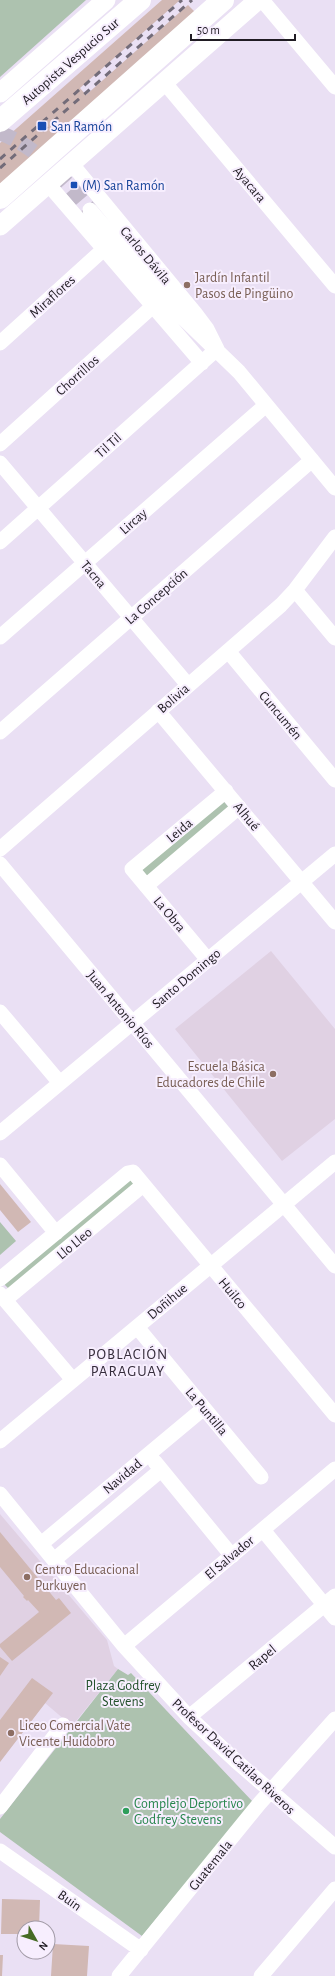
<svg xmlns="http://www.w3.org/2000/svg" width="335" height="1976" font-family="'Alegreya Sans',sans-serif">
<rect width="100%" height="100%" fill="#eae0f4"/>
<path fill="#e0d1e3" d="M271,951L335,1029V1119L282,1161L175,1029Z
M0,1514L107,1640L114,1666L118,1669L72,1726L45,1703L0,1762Z"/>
<path fill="#adc2af" d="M0,0H86L0,77Z
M221,798L231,810L149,878L141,869Z
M130,1176L139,1185L12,1292L2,1282Z
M0,1222L16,1241L0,1255Z
M118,1669L128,1675L131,1673L253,1802L142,1936L0,1832V1819Z"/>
<path fill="#d1b8b4" d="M162,0H180L80,88L86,95L188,5L198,15L0,189V143Z
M0,1184L31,1222L18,1232L0,1210Z
M0,1532L56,1600L59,1598L71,1613L12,1661L0,1647V1644L39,1612L28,1600L27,1601L23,1597L24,1596L0,1567Z
M0,1657L9,1663L0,1676Z
M32,1678L53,1693L0,1762V1720Z
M2,1899L40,1900L39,1928H24V1934H1Z
M53,1944L89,1946L87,1976H51Z
M0,1955H3L2,1976H0Z"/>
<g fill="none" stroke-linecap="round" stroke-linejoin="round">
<path stroke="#c2b9ca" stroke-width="15" stroke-dasharray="15 8" stroke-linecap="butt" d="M0,133C40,148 63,179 90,210"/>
<path stroke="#fff" stroke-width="15" d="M262,0L335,87
M164,82L335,286
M48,184L202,363
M90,210L178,313L239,372L335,488
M0,343L104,249
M0,444L153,306
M0,463L188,685
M0,542L217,349L207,329L195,313L71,163
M295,590L335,638
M0,637L266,405
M228,651L335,780
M158,711L335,922
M0,732L312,460
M0,849L281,605L295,590L335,537
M0,864L335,1266
M146,886L239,807
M208,960L132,869L226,791
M0,1012L60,1083
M0,1133L335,854
M0,1165L56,1233
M0,1279L128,1173L133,1172L335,1415
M0,1294L73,1380
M5,1300L143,1185
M137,1327L261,1477
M0,1441L335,1162
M155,1462L232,1556
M0,1494L124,1646L189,1717L236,1761L335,1847
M263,1530L335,1618
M41,1544L204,1408
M54,1560L161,1470
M124,1646L335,1469
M189,1717L335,1596
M0,1807L63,1725
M0,1851L141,1950
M119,1976L259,1804L335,1719
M261,1976L335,1889"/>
<path stroke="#fff" stroke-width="19" d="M0,93L106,0
M0,226L258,0"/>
<path stroke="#fff" stroke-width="22" d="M0,121L140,0
M0,198L223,0"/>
<path stroke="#736c79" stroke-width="3" stroke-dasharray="7 7" stroke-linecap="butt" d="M0,159L182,0
M0,168L192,0"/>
</g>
<g fill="#1a4fb4" stroke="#f7eefe" stroke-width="1.5">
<rect x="37" y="121" width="10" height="10" rx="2"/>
<rect x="70" y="181" width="8" height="8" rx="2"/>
</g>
<g fill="#8d6e63" stroke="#f7eefe" stroke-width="1.5">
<circle cx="187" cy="285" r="4"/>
<circle cx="273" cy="1074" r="4"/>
<circle cx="27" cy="1577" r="4"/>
<circle cx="11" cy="1733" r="4"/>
</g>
<circle fill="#2e9e5b" stroke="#f7eefe" stroke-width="1.5" cx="126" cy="1811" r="4"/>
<g text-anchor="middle" stroke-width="4" stroke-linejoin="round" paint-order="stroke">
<g font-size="14" fill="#201c23" stroke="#f7eefe">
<text transform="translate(70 61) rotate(-41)" y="5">Autopista Vespucio Sur</text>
<text transform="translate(250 184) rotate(50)" y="5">Ayacara</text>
<text transform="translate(146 255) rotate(50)" y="5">Carlos Dávila</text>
<text transform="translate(52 296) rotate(-42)" y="5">Miraflores</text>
<text transform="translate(77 375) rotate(-42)" y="5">Chorrillos</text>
<text transform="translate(108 445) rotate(-42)" y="5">Til Til</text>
<text transform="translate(133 521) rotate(-41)" y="5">Lircay</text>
<text transform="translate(94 574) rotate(50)" y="5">Tacna</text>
<text transform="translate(156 596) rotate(-41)" y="5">La Concepción</text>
<text transform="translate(173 698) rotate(-41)" y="5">Bolivia</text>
<text transform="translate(281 715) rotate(50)" y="5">Cuncumén</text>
<text transform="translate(247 816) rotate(50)" y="5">Alhué</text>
<text transform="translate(179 830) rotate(-40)" y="5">Leida</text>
<text transform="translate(170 914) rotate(50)" y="5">La Obra</text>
<text transform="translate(186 978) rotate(-40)" y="5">Santo Domingo</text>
<text transform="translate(121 1009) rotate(50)" y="5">Juan Antonio Ríos</text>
<text transform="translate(74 1243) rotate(-40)" y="5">Llo Lleo</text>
<text transform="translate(233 1293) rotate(50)" y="5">Huilco</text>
<text transform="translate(167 1301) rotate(-40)" y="5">Doñihue</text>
<text transform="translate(207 1411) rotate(50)" y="5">La Puntilla</text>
<text transform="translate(122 1476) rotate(-40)" y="5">Navidad</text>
<text transform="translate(229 1557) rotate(-40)" y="5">El Salvador</text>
<text transform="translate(262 1657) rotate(-40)" y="5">Rapel</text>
<text transform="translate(234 1756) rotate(43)" y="5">Profesor David Catilao Riveros</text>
<text transform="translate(210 1865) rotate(-51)" y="5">Guatemala</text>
<text transform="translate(70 1900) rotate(35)" y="5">Buin</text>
</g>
<g font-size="14" fill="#164399" stroke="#f7eefe" text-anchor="start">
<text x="51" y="131">San Ramón</text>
<text x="82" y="190">(M) San Ramón</text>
</g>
<g font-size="14" fill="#785e54" stroke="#f7eefe" text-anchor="start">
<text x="195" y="282">Jardín Infantil<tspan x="195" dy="16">Pasos de Pingüino</tspan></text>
<text x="265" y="1071" text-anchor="end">Escuela Básica<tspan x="265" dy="16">Educadores de Chile</tspan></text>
<text x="35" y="1574">Centro Educacional<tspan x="35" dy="16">Purkuyen</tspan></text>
<text x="19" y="1730">Liceo Comercial Vate<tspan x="19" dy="16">Vicente Huidobro</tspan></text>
</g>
<g font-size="14" fill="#23512c" stroke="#f7eefe">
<text x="123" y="1690">Plaza Godfrey<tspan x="123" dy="16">Stevens</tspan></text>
</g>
<g font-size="14" fill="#27864d" stroke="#f7eefe" text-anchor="start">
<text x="134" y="1808">Complejo Deportivo<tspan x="134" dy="16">Godfrey Stevens</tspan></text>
</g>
<g font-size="15" letter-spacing="1" fill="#352c3b" stroke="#f7eefe">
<text x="128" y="1359">POBLACIÓN<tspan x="128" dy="17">PARAGUAY</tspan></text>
</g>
</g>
<g transform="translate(36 1940) rotate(129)"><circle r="19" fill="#f7eefe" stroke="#a19aa6"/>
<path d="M0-3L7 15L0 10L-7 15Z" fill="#466b25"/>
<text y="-6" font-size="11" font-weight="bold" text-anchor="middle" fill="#201c23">N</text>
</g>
<path d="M191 34v6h104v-6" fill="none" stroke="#201c23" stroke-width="2"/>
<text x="197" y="34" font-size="12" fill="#201c23" stroke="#f7eefe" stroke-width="3" paint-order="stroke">50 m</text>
</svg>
